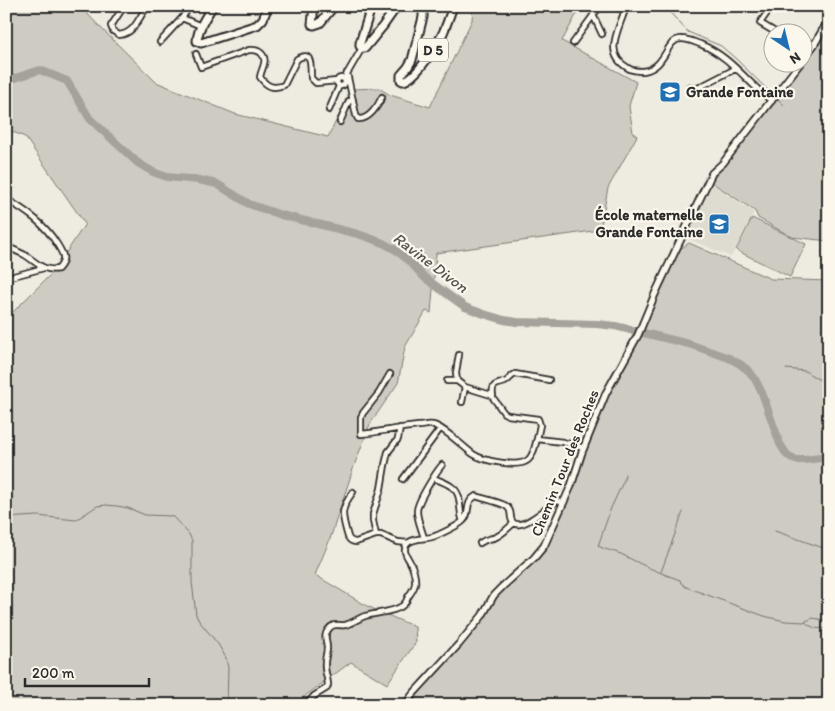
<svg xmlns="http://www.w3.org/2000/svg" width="835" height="711" font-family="Itim,sans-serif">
<rect width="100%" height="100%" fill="#eeebe0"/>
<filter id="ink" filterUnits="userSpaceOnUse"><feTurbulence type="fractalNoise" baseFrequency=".02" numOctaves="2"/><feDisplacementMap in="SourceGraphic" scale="10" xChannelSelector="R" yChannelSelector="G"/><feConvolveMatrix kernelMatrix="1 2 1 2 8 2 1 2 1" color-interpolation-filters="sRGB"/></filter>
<g filter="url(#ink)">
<path fill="#dedbd1" d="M710,183L754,212L731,257L684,237Z"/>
<path fill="#cecbc2" stroke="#7c7b76" d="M6,6H80L100,27L156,82L235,114L328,137L352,89L379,88L390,95L430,107L472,20L473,6H581L562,41L636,82L629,106L633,133L637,136L608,188L600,230L436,253L431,313L426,311L405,347L398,383L370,424L354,466L330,539L315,575L367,606L415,627L416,642L387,684L351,662L293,705H6V315L11,314L55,270L85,224L25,137L6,129Z
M829,25V241L792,237L758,218L755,211L711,182L815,47Z
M752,218L806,244L790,277L736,250Z
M689,243L771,279L829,281V705H406L459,644L494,595L544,546L606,393L677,251Z"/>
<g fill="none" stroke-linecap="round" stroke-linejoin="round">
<path stroke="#74726e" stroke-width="1" d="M664,6L688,32L721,46L736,59L773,95
M776,97L785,106
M786,369L805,371L816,378L829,384
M625,474L624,480L611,508L598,546C606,550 613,551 621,554C640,564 659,573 680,580L681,583L686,587L764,616L785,621L804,622L813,618L824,620L829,624
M6,518L37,516L76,520L97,506L106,505L117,506L128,508L145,515L172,516L189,534L192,541V582L196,615L199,621L218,644L226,658L228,668L227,705
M775,531L829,550
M661,572L683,512
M805,622C810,626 816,630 823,628L829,633"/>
<path stroke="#a4a29a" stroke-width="8" d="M6,84L9,80L40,70L67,81L90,119L138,163L153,172L167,177L199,180L217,184L249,204L281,215L358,234L381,242L396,250L410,262L425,278L465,307L484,314L504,320L517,322L597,324L615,326L689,344L729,358L740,364L749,371L755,379L762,393L780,444L787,455L796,460H804L829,457"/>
<g stroke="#2b2b2b" stroke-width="8">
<path id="minor" d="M124,6L111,26L113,31L119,35C136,33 138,17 148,6
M626,6C621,27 601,53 628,68C632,71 638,71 643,71C668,67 665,38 682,39C688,39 694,42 700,44C732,57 746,82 772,101
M766,6L765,8L767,13L760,23L775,32
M593,15L602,34
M182,18L201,26
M802,40L814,45
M160,42L182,18L190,6
M573,43L600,6
M196,54L201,67L249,50C253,50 257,49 261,53C269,60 261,69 260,77C267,87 273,89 284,85L297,59C314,49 310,69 311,78L316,83L337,81
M347,73L356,115L358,119C369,120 378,106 382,97
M337 82a4 4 0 1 1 8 0a4 4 0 1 1-8 0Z
M344,79L362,48
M690,87L693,89H696L735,69L739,71
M329,110L339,86
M340,122L349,101L353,100
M6,199C26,211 44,223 57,244C63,254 67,259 58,269C44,272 36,262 25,255C19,252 12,249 6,246
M6,278L44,268
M459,355L458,360L456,373L457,381L465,387L491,395L504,413L508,415L538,419L540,425L537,439
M390,374L379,393L363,413L361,417V434C380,432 398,428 418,426C422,426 428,424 433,425C445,428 463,447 473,454C483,461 519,468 528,460C534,455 535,445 537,439L563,442L584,448
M447,381H457
M493,396C491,384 496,385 505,382C509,380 511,376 515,374L549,380
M462,402L465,387
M434,478C440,481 447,483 452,487C463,494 458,511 463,521
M403,479L440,429
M353,492C339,511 342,515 348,537C350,541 352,542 356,542L376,535H381L398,542L408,543
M376,535L373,521V514L381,489L385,465L388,452L398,439L400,428
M424,538C422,530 417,519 417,511C417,502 436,472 442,465
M480,543C488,537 489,540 496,537C503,534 509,527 514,523
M306,705L314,696L327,688L328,685C328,679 325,673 325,667C324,660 327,654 327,648C327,641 323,636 328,630C334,622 337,626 345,625C351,624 359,618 365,616C375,613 395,612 402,606C405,604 407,600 408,597C411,593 414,589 415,584C416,578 413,567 410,562C407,556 402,551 407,544C412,538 425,539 432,537C439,535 457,526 462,522C472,514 463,503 476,496C484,499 499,502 506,506C513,511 509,515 512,521C519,534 550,505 556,501L563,502"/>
</g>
<g stroke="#2b2b2b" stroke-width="9">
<path id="tertiary" d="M802,60L814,45L829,19
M405,705L414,693L459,644L482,616L494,595L503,586L534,558L544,546L571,486L582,452L606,393L638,335L655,294L712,173L723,163L801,62"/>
</g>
<g stroke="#2b2b2b" stroke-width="11">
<path id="primary" d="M213,6C206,16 198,28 197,41L201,43L257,25L263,19L268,6
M314,6L312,24L314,25L320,23L334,6
M370,6L369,14L360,43V46L362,48H365L383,26L397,6
M423,6V17L412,60L408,67L401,75V80L403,81C416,79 437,45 443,33C447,24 450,15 453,6"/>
</g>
<use href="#minor" stroke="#fbf7ec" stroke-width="4.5"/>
<use href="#tertiary" stroke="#fbf7ec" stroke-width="5.5"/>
<use href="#primary" stroke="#fbf7ec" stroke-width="7"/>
</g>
</g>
<defs>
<g id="school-square" transform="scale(1.125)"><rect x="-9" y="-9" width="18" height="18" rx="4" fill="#1f6fb2" stroke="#fbf7ec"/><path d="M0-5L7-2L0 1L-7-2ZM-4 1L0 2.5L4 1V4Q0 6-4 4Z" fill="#fff"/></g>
</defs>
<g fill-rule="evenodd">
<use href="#school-square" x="670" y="92"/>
<use href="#school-square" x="719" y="224"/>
</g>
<g text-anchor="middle" stroke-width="4.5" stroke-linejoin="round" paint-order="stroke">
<rect fill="#fbf7ec" stroke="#696865" stroke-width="1" x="418" y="38.5" width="30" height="23" rx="4"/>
<g font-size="14" font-weight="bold" fill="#2b2b2b">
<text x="433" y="55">D 5</text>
</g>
<g font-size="15" font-weight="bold" fill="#2b2b2b" stroke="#fbf7ec" text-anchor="start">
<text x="686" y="97">Grande Fontaine</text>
<text x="703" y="220" text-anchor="end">École maternelle<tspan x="703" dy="17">Grande Fontaine</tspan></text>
</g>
<g font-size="15" fill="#2b2b2b" stroke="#fbf7ec">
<text transform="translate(565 463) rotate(-68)" y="5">Chemin Tour des Roches</text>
</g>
<g font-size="16" font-style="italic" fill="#555552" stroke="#fbf7ec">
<text transform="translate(431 262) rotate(37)" y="6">Ravine Divon</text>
</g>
</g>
<rect width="835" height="711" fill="none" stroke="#fbf7ec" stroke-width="25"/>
<rect x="12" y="12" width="810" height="686" fill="none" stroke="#2b2b2b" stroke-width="2" filter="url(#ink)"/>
<g transform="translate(788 48) rotate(145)"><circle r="24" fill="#fbf7ec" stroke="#a8a59f"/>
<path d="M0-4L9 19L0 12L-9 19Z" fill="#1f6fb2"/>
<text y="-8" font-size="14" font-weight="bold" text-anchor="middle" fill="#2b2b2b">N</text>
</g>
<path d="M25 678v8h124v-8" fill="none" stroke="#2b2b2b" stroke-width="2.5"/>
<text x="32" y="678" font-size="15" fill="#2b2b2b" stroke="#fbf7ec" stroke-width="4" paint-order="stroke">200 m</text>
</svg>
